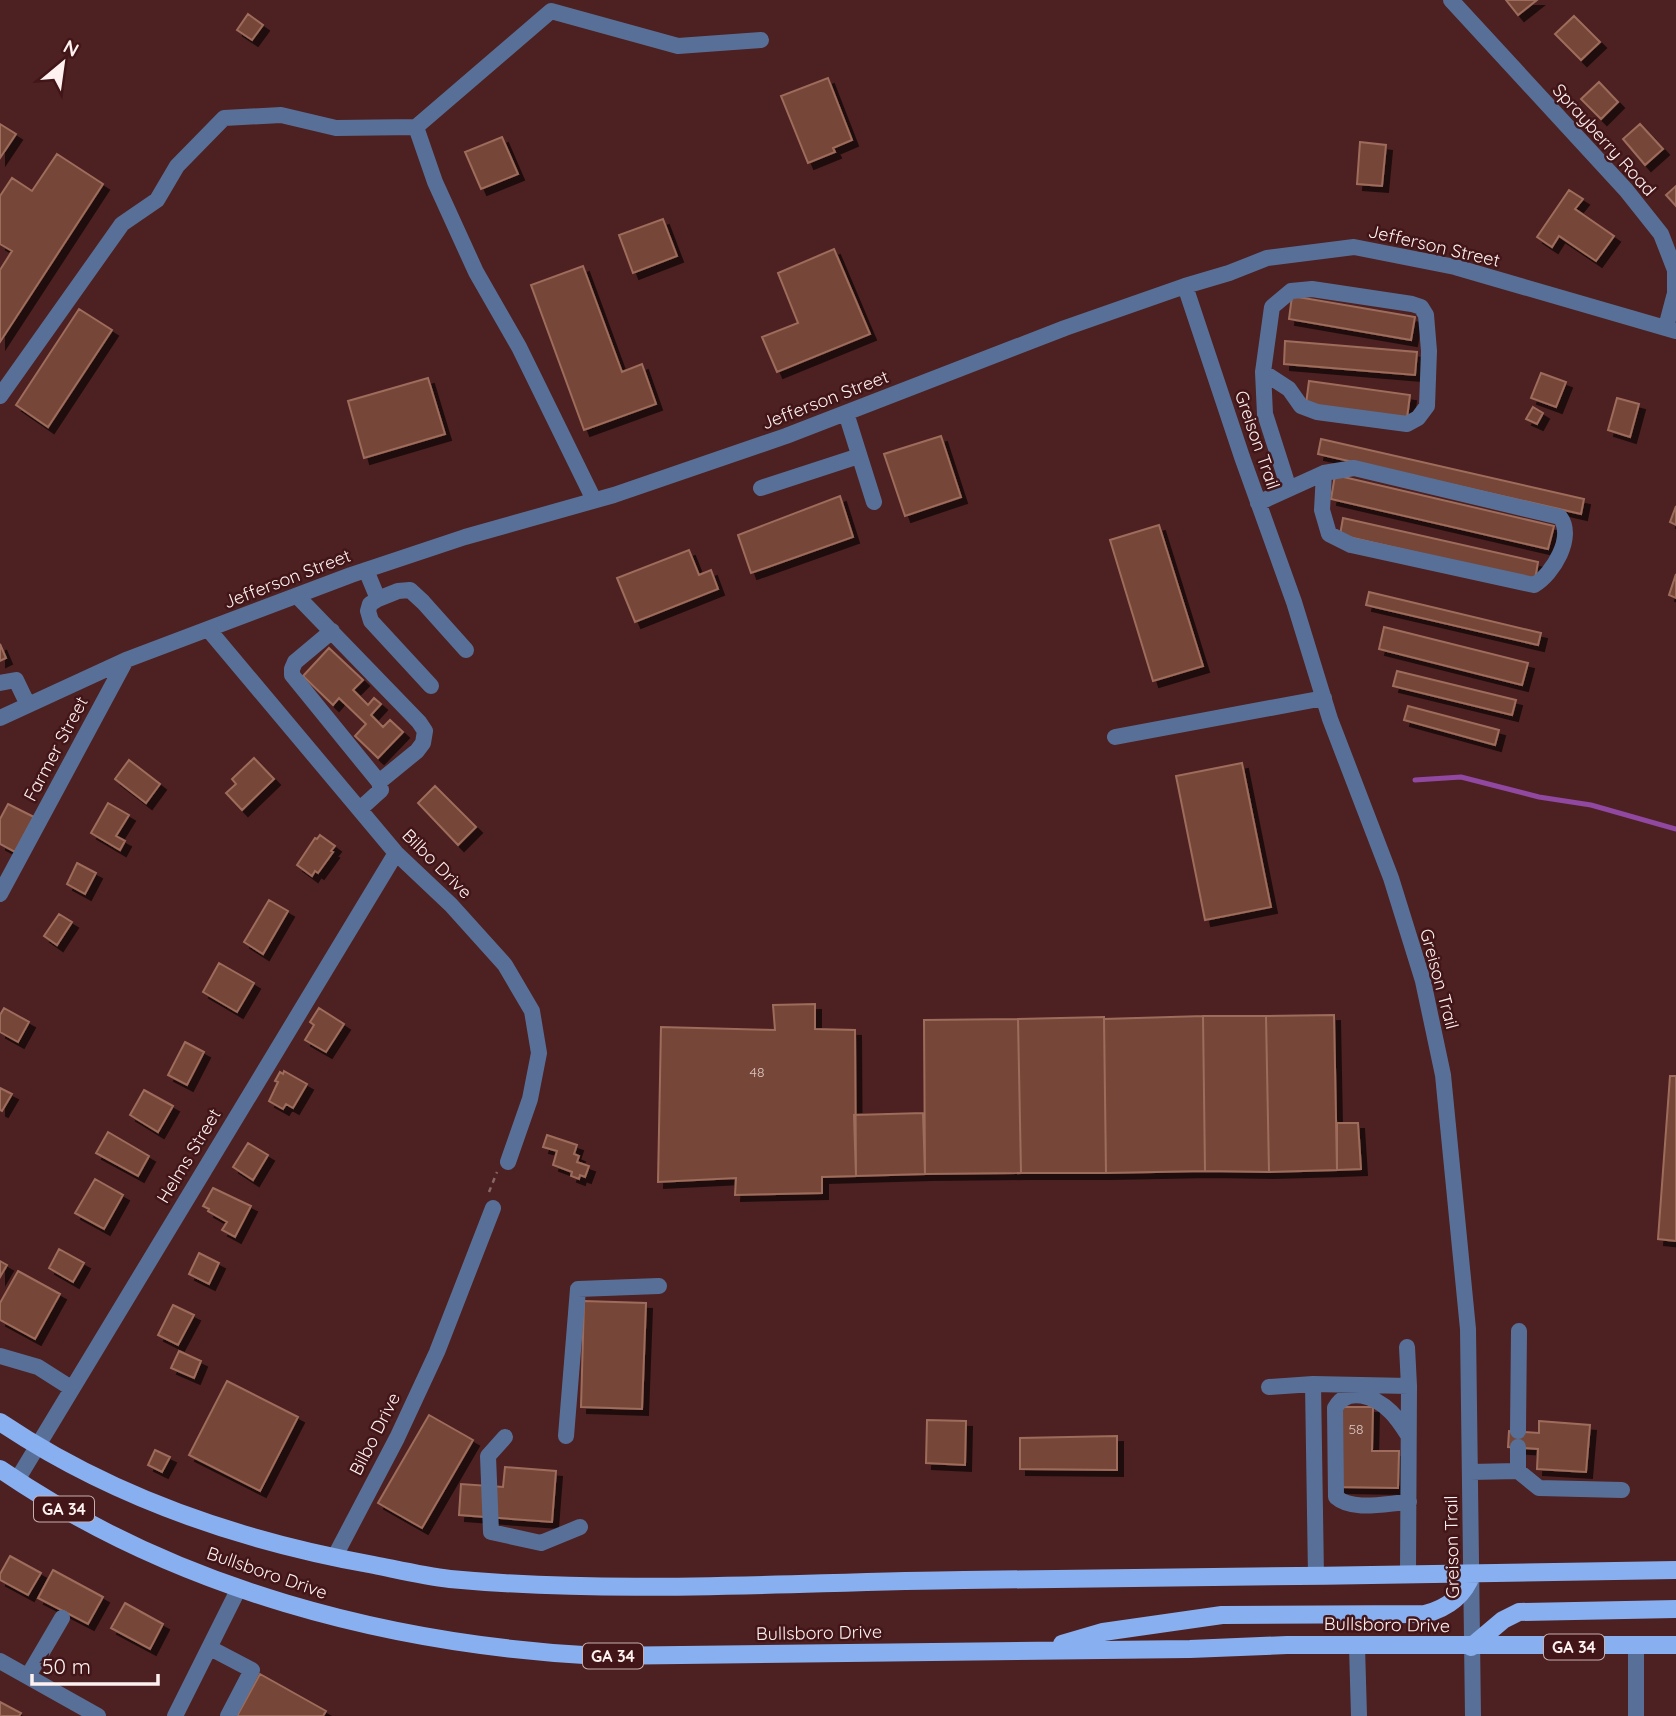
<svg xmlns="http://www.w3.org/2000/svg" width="1676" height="1716" font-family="Quicksand,sans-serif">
<defs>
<filter id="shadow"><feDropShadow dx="6" dy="6" stdDeviation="0" flood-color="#0009"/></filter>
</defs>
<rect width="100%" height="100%" fill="#4d2021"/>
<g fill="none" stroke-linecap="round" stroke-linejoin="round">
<path stroke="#9048a0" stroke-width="5" d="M1415,780L1461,777L1539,797L1591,805L1676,829"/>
</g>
<path fill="#764737" stroke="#9e6c5b" stroke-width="2" filter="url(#shadow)" d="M1506,0H1537L1518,15Z
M248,14L263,25L252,40L237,30Z
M1574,16L1600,42L1581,60L1555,34Z
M828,78L852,140L833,148L835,152L808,163L781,96Z
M1599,82L1618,102L1601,119L1581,99Z
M0,124L16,134L0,158Z
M1640,124L1663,149L1645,165L1623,139Z
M502,137L518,174L481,189L465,152Z
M1360,142L1386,145L1382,186L1357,184Z
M57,154L103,184L0,342V270L12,251L0,244V196L12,178L32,191Z
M1676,186V206L1666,195Z
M1569,190L1583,199L1575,209L1614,236L1596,261L1559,236L1552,247L1537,237Z
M663,219L677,256L633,273L619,235Z
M834,249L870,334L777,372L762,337L798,323L778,273Z
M583,266L622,372L642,364L656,404L584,430L531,285Z
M1292,296L1415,317L1411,340L1289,319Z
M79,309L112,330L48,427L16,405Z
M1285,341L1417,352L1415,375L1284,364Z
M1541,373L1566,382L1556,407L1531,398Z
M428,378L445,434L364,458L348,401Z
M1309,381L1410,395L1407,418L1306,404Z
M1617,398L1639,404L1630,437L1608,430Z
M1533,407L1543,413L1537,424L1526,419Z
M941,436L961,497L905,516L884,454Z
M1321,439L1584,499L1581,514L1318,454Z
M1335,475L1554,526L1548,549L1331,499Z
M840,496L853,537L751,573L738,535Z
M1676,506V525L1670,522Z
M1343,518L1538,562L1535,580L1340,535Z
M1159,525L1203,666L1153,681L1110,540Z
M689,550L699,575L711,570L718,589L635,622L617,578Z
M1676,574V598L1669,595Z
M1369,592L1541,633L1538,645L1366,605Z
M1384,627L1528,663L1522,685L1379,649Z
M0,644L6,658L0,661Z
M329,648L363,680L353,690L368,705L374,698L381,704L371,715L383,727L390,720L403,732L378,758L355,736L366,724L339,698L333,705L303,676Z
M1397,671L1516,700L1512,715L1393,686Z
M1408,706L1499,730L1495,745L1404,720Z
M254,758L274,779L242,810L226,793L236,784L232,779Z
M129,760L160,784L146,803L115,779Z
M1242,763L1271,907L1205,920L1176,776Z
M435,786L476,827L458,845L418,803Z
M108,803L129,815L116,836L125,841L120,850L91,833Z
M8,804L34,817L15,852L0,844V819Z
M320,835L335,846L331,851L333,852L318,873L315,871L312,876L297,865L315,838L317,839Z
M77,863L96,873L85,894L67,884Z
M269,900L288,911L263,954L244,942Z
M59,914L72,922L57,945L44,936Z
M219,963L254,983L237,1012L203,992Z
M815,1004V1029L855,1030L856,1176L822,1177V1193L735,1195L736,1178L658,1182L661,1027L775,1030L773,1005Z
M4,1008L29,1022L18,1042L0,1032V1015Z
M319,1008L344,1024L326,1052L305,1040L314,1025L310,1022Z
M1334,1015L1337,1170L1269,1172L1266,1016Z
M1203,1016L1205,1171L1106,1173L1104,1019Z
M1203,1016H1266L1269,1172L1205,1171Z
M1104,1017L1106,1173H1021L1018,1019Z
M1018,1019L1021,1173L925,1174L924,1020Z
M185,1042L204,1052L187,1085L168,1075Z
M284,1071L307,1084L293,1108L286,1104L283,1109L269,1101L278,1082L275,1081L280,1072L283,1074Z
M1670,1076H1676V1241L1658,1239Z
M0,1088L12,1094L2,1111L0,1110Z
M144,1090L173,1106L158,1132L130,1115Z
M923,1113L925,1174L856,1176L854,1115Z
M1337,1123H1358L1361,1169L1337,1170Z
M108,1132L149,1156L138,1176L96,1153Z
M547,1135L577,1145L574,1154L579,1156L577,1162L589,1166L585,1177L580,1175L579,1179L571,1176L572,1172L553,1165L557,1151L543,1147Z
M248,1143L268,1155L253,1180L233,1167Z
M95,1179L123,1195L104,1229L75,1213Z
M213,1188L251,1206L235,1237L222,1230L227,1222L208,1211L209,1209L203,1206Z
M59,1249L84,1263L73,1282L49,1268Z
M199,1253L219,1263L209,1284L189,1274Z
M0,1261L7,1265L0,1277Z
M18,1271L60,1294L35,1339L0,1320V1303Z
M584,1301L646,1303L642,1409L581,1407Z
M173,1305L194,1315L178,1345L158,1335Z
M179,1351L201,1361L194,1378L171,1368Z
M227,1381L298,1417L260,1491L189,1455Z
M1339,1407H1373L1372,1451H1399L1398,1488L1338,1487Z
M429,1415L473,1440L422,1528L378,1503Z
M927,1420L966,1421L965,1465L926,1463Z
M1539,1421L1590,1425L1586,1472L1537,1469L1538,1449L1508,1447L1509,1431L1539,1433Z
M1117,1436V1470L1020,1469V1438Z
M155,1450L170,1457L162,1472L148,1465Z
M505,1467L556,1471L552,1522L459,1515L461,1484L503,1487Z
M10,1556L41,1573L28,1595L0,1580V1574Z
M53,1570L103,1597L88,1624L38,1598Z
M125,1603L163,1624L150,1649L111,1628Z
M260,1674L326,1711L323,1716H237Z
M0,1702L21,1713L19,1716H0Z"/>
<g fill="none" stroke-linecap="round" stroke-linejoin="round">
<path stroke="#866" stroke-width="2.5" stroke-dasharray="5 5" stroke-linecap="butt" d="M489,1192L497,1172"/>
<path stroke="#587098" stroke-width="16" d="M1451,0L1626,190L1661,234L1675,270V293L1666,327
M1185,286L1242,457L1294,602L1330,719L1391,878L1423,981L1443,1075L1468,1329L1473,1716
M1263,372L1289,389L1301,406L1317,412L1407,424L1418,418L1427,406L1429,351L1426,315L1421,307L1412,304L1312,289L1291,291L1272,307L1263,372L1265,414L1289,489
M0,396L122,224L157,200L177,166L224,118L281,115L336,128L416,127
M846,413L874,502
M761,488L859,456
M594,500L519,347L476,272L435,182L416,127L551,11L678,46L761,40
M1258,503L1324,473L1354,468L1560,517C1575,537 1553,574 1534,585L1351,545L1329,534L1322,510L1324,473
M366,570L378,599L370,604L368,611L371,621L431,686
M297,596L419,722L425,731L423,743L417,751L379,782
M378,599L398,591L410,590L423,602L466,650
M208,629L396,853L451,905L505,965L532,1011L539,1053L530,1099L508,1162
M332,631L295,662L292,669V675L379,782L381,790L360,809
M0,683L16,680L28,705
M0,718L126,660L351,575L465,537L614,495L786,436L1065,328L1185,286L1229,273L1267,258L1354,247L1455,267L1676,331
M1115,737L1324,698
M0,894L126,660
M1407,1347L1409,1386
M0,1356L38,1367L71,1388
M1269,1387L1313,1384
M1518,1431L1519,1331
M1408,1435C1403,1427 1398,1419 1391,1412C1376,1397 1347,1385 1335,1408L1336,1497C1353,1512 1387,1503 1409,1502
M566,1436L578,1289L659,1286
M505,1437L488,1456L491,1532L541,1543L580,1527
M1518,1447V1471
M1470,1472L1518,1471L1539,1488L1622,1490
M17,1480L396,853
M334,1558L397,1438L437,1352L493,1208
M1316,1576L1313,1384L1409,1386L1408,1575
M1357,1646L1359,1716
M1636,1646V1716
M210,1648L252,1670L228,1716
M0,1661L98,1716
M28,1676L62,1618
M175,1716L239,1588"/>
<path stroke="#88aff0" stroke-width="18" d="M0,1422C113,1498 240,1541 374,1565C399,1570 424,1576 450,1579C620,1595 793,1582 964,1580C1201,1578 1439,1574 1676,1570
M0,1469C175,1589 388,1645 599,1656L1190,1649L1287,1645H1676
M1062,1644L1103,1632L1222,1615L1425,1614C1448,1608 1464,1596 1472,1574
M1471,1647L1503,1620L1519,1612L1676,1609"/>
</g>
<g text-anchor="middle" stroke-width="5" stroke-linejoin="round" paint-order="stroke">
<g font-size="14" fill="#dcc6c2">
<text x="757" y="1077">48</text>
<text x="1356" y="1434">58</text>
</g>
<g fill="#421518" stroke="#c6afaf" stroke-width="2">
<rect x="34" y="1496.5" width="60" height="25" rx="5"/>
<rect x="1544" y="1634.5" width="60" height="25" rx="5"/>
<rect x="583" y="1643.5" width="60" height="25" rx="5"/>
</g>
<g font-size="16" font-weight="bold" fill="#fef1f0">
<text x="64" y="1515">GA 34</text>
<text x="1574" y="1653">GA 34</text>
<text x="613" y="1662">GA 34</text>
</g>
<g font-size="18" fill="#fef1f0" stroke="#421518">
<text transform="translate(1604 140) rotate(48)" y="6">Sprayberry Road</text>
<text transform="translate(1434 246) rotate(13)" y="6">Jefferson Street</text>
<text transform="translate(825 400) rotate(-21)" y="6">Jefferson Street</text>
<text transform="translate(1257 440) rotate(71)" y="6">Greison Trail</text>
<text transform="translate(287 579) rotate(-21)" y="6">Jefferson Street</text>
<text transform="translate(56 749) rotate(-62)" y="6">Farmer Street</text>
<text transform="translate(437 864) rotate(45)" y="6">Bilbo Drive</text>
<text transform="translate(1439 979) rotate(75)" y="6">Greison Trail</text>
<text transform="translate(189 1156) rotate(-59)" y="6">Helms Street</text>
<text transform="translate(375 1434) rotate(-63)" y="6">Bilbo Drive</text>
<text transform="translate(1452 1547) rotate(-91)" y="6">Greison Trail</text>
<text transform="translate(267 1573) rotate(19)" y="6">Bullsboro Drive</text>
<text transform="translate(1387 1625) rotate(1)" y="6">Bullsboro Drive</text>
<text transform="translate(819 1633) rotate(-1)" y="6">Bullsboro Drive</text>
</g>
</g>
<g transform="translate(63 63) rotate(29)" stroke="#421518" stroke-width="5" paint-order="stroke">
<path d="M0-5L12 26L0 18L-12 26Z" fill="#fef1f0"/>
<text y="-10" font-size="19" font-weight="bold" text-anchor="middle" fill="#fef1f0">N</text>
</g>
<path d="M32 1674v10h126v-10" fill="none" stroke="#fef1f0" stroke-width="3.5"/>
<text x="42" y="1674" font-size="21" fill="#fef1f0" stroke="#421518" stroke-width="5" paint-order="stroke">50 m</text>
</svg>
